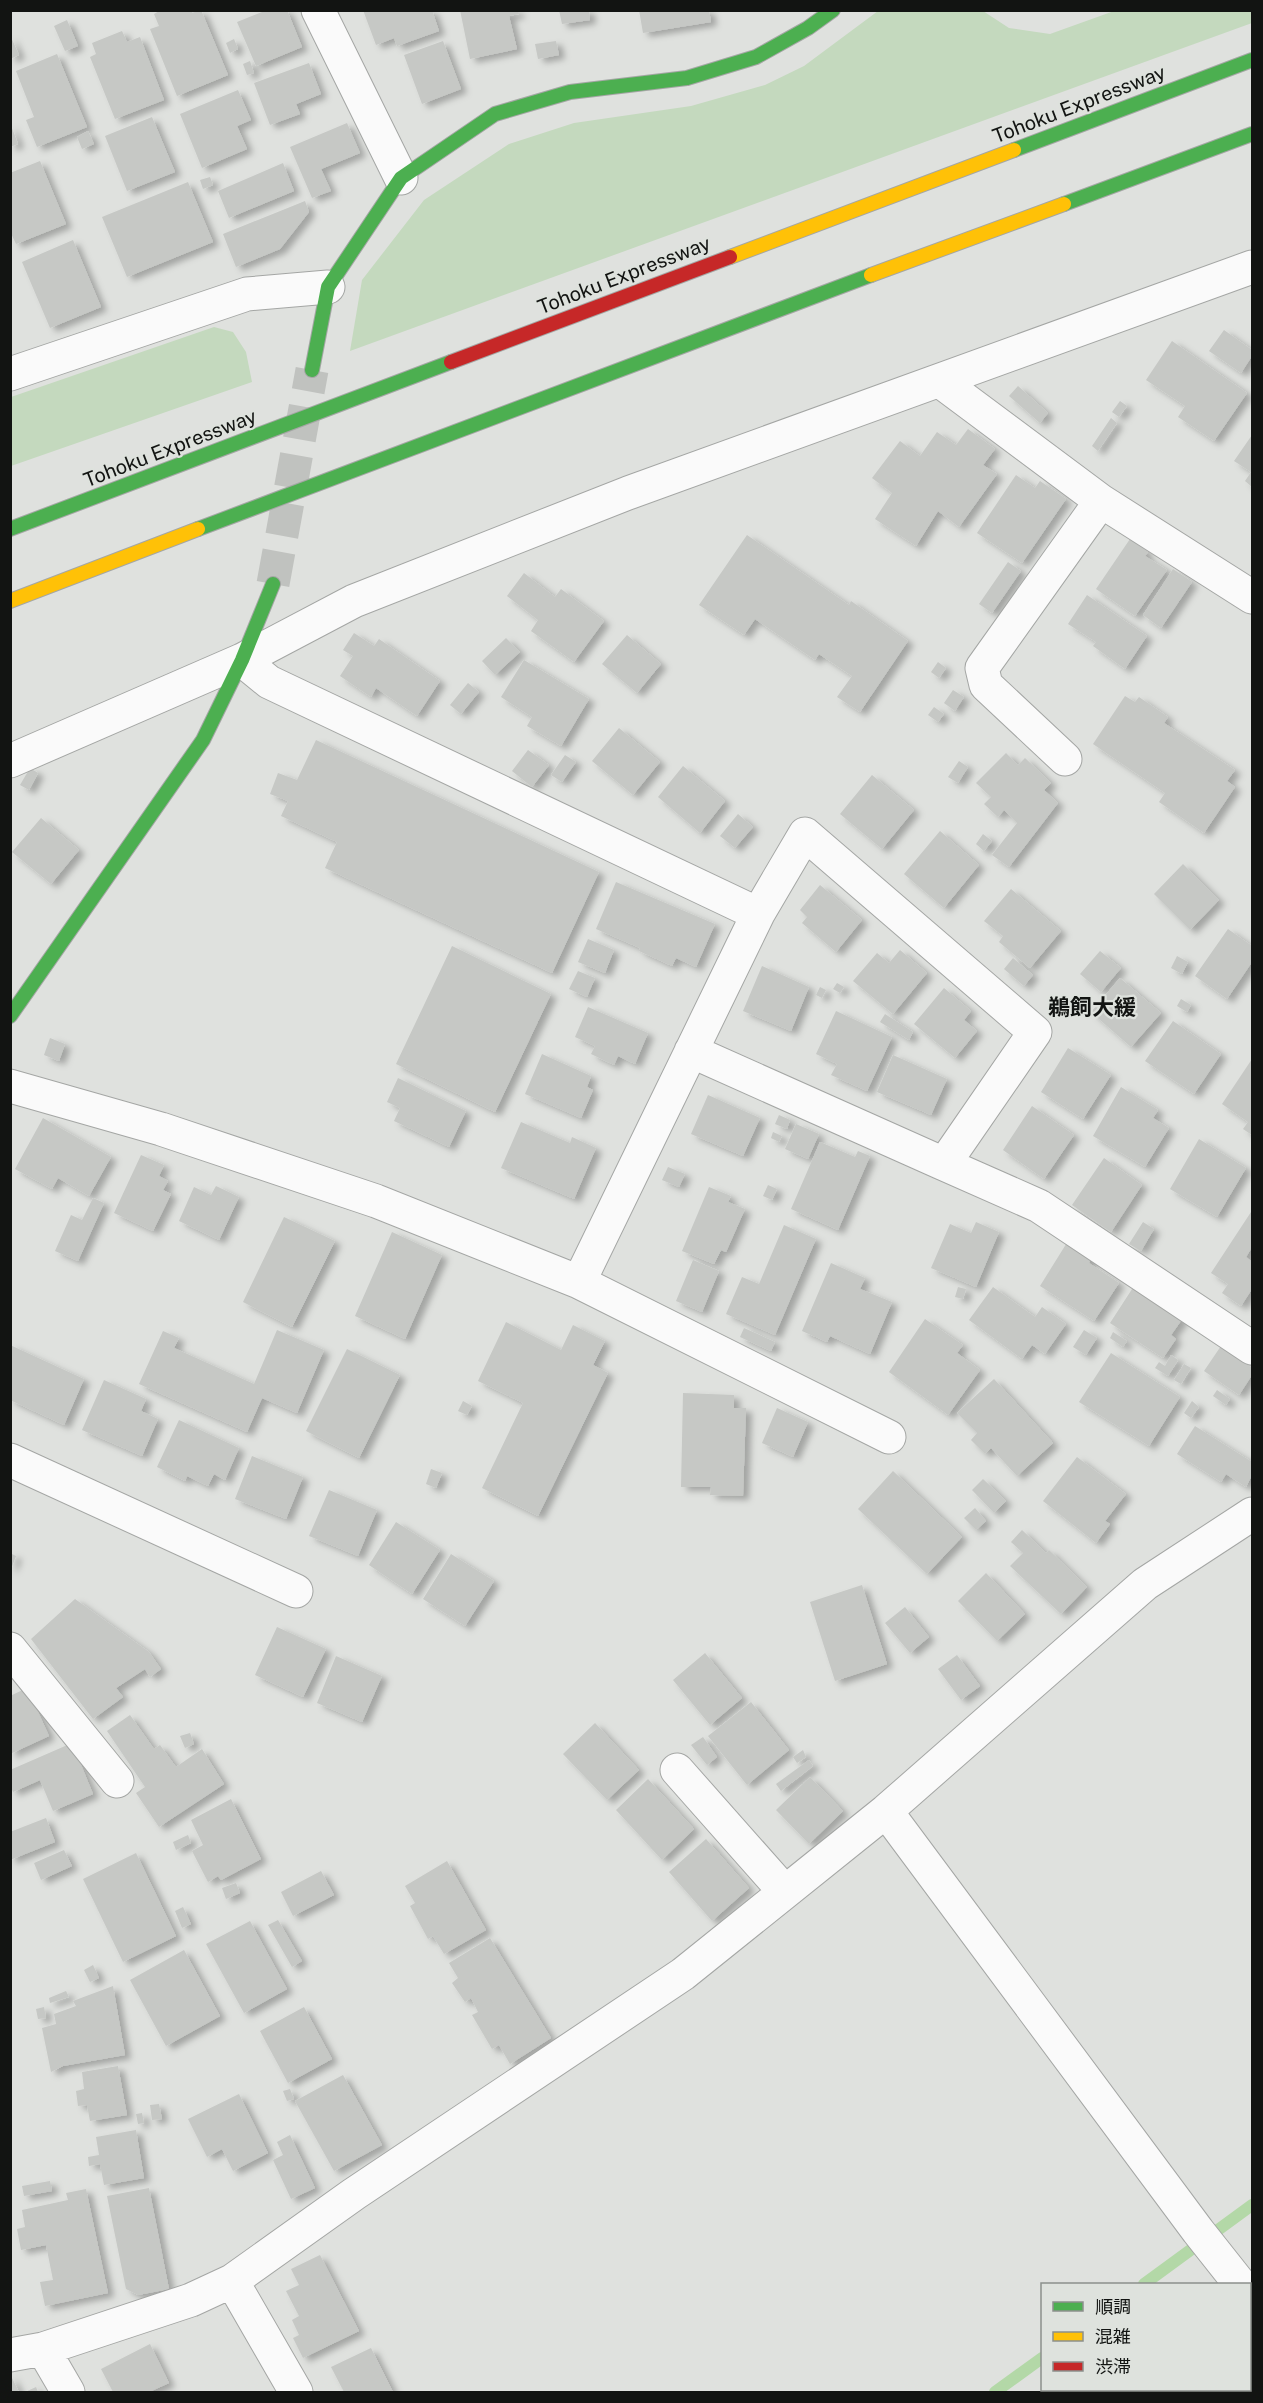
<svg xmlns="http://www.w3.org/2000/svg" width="1263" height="2403" font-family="'Public Sans','Noto Sans JP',sans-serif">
<defs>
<filter id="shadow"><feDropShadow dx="6" dy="4" stdDeviation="3" flood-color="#0004"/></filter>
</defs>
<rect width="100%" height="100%" fill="#dfe1de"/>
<path fill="#c4d9be" d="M878,11H983L1009,28L1050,34L1114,11H1252V23L350,351L362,280L424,200L509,144L574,123L691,106L765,85L804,66Z
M214,327L233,332L246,352L252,382L11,466V397Z"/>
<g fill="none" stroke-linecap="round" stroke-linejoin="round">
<path stroke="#b3d8a7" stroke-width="12" d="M1144,2284L1252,2205
M995,2392L1042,2358"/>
</g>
<path fill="#c6c8c5" filter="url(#shadow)" d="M161,10H192V13L201,10L228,75L177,96L150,29L159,26L154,14Z
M267,10H287L302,47L256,66L237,22Z
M363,10H432L439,31L397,46L394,38L376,45Z
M460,10H518L519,14L509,16L517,49L470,59Z
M559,10H589L590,20L562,24Z
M639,10H709L711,22L643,33Z
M67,20L78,46L65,51L54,26Z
M122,31L127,42L140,37L164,100L115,119L90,57L96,54L92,43Z
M10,35L19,55L10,59Z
M234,39L238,49L230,53L226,43Z
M443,41L461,89L422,104L404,55Z
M556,41L559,55L538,59L535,44Z
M57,54L87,127L37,147L26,120L34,117L16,71Z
M250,61L254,73L247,75L243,64Z
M309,63L321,94L296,104L300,114L270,125L254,83Z
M238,90L251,120L237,126L247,149L202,168L180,114Z
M152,117L175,172L127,191L105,136Z
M10,123L18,144L10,147Z
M347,123L360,153L321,169L331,191L312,198L290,147Z
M88,131L94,144L82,149L77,137Z
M40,161L66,224L16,244L10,231V173Z
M283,163L294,191L229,218L218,191Z
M210,177L213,185L203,189L200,180Z
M188,182L213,242L127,277L102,217Z
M305,201L309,212L280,249L236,267L223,234Z
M73,240L101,307L50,328L22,262Z
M1224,330L1252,350V356L1241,373L1209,351Z
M1172,341L1247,393L1214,441L1178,417L1185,406L1146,380Z
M1018,386L1048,413L1040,423L1009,396Z
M1120,401L1127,406L1119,417L1112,412Z
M1111,418L1117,423L1098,451L1092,446Z
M968,429L995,449L983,465L997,474L959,527L938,511L916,546L875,519L892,493L872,478L900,441L920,456L937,432L956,445Z
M1252,435V487L1245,481L1251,472L1234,461Z
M1016,475L1035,488L1040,481L1066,499L1022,563L977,533Z
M747,535L849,605L851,601L908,641L860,712L837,697L852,676L819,654L815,660L755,619L744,635L699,605Z
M1130,539L1148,552L1145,556L1167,570L1135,616L1096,589Z
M1008,562L1021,571L992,613L979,604Z
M1173,569L1192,582L1161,628L1143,615Z
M524,573L555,597L561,589L604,621L574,662L531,631L538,620L507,596Z
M1087,595L1147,636L1125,669L1093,646L1096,642L1068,624Z
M354,633L374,646L379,639L440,681L417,716L376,688L371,697L340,676L353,656L343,650Z
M627,635L661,664L637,693L602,664Z
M506,638L520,652L495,675L482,661Z
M524,660L589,699L561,746L527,726L532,717L501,697Z
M938,662L946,668L939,678L931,672Z
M468,683L479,692L461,714L450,705Z
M953,690L964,697L955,711L944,703Z
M1125,696L1135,702L1139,697L1168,717L1164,723L1235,770L1227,781L1235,787L1204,833L1159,802L1165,793L1093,744Z
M934,707L944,714L938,722L928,715Z
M619,728L660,762L633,795L592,761Z
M316,740L599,872L552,973L325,868L337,842L281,816L288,801L270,794L278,773L297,780Z
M528,750L549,765L532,787L512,771Z
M1006,753L1018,765L1025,758L1051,783L1044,790L1058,803L1009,867L992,855L1017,823L1004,810L998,817L984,804L991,797L976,783Z
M565,755L576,762L562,782L551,775Z
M959,761L968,767L958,783L948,777Z
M683,766L725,801L700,833L658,797Z
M30,768L38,773L29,790L20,785Z
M872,775L914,810L882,849L840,814Z
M738,814L753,827L735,848L720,836Z
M41,818L79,850L51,884L12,852Z
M940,831L979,865L944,908L904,874Z
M983,834L992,841L984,851L976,844Z
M1183,864L1219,900L1190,930L1154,894Z
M616,882L715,924L696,967L676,958L672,966L639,951L640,948L596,929Z
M820,885L862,920L836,952L802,923L807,917L800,910Z
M1011,889L1061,931L1030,968L999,942L1003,936L984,921Z
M1228,929L1252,946V962L1227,999L1195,976Z
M588,939L614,950L605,973L578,962Z
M452,946L551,994L495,1112L396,1064Z
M900,950L927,973L893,1014L853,981L877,953L889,963Z
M1100,951L1121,968L1101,992L1080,974Z
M1177,956L1188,962L1182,974L1171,968Z
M1013,958L1033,975L1024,986L1004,969Z
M762,966L809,987L791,1031L743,1011Z
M578,971L595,978L587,997L569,989Z
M1120,978L1161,1013L1131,1047L1091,1012Z
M837,983L844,987L840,993L833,989Z
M820,987L826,990L822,998L816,995Z
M944,988L971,1011L964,1020L977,1031L955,1058L914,1024Z
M1181,999L1191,1005L1187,1012L1177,1006Z
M588,1007L648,1033L635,1064L618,1056L614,1065L591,1054L595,1046L575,1037Z
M836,1011L892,1037L867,1091L831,1075L837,1064L816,1054Z
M885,1014L913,1032L909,1040L880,1022Z
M1173,1021L1221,1054L1194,1094L1145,1061Z
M50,1038L65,1044L59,1061L44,1055Z
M1068,1048L1111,1075L1083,1119L1041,1092Z
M542,1054L591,1076L587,1087L593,1090L581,1118L525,1094Z
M893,1055L947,1079L931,1115L877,1092Z
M1252,1059V1135L1243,1129L1248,1122L1222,1104Z
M398,1078L466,1111L449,1147L394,1121L400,1108L387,1102Z
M1121,1087L1158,1110L1153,1118L1169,1128L1145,1167L1093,1136Z
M708,1095L760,1118L743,1156L691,1134Z
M1032,1106L1074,1135L1044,1179L1003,1150Z
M779,1115L790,1120L787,1129L775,1124Z
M43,1118L111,1157L89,1196L58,1178L52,1189L15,1169Z
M521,1122L570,1143L572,1137L596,1148L574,1199L501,1168Z
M796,1124L819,1134L808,1159L785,1149Z
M773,1132L782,1136L779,1142L771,1138Z
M1199,1139L1246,1168L1217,1217L1170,1189Z
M820,1142L855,1157L858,1151L870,1156L838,1230L791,1209Z
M141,1155L164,1165L159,1176L168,1181L163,1190L171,1194L153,1231L114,1213Z
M1104,1158L1142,1185L1111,1232L1072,1205Z
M668,1167L685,1174L679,1187L662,1180Z
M768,1185L777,1189L772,1200L763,1196Z
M216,1186L239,1197L219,1240L179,1221L194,1187L211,1195Z
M709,1187L731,1196L728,1202L745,1209L726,1252L721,1250L714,1264L682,1251Z
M93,1198L104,1203L78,1261L55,1251L71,1215L82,1220Z
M1251,1212L1252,1247L1246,1257L1252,1262V1289L1241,1306L1222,1293L1228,1284L1211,1273Z
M284,1217L335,1241L292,1327L243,1302Z
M976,1222L999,1232L976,1287L931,1268L950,1224L971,1233Z
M1143,1222L1154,1229L1141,1251L1129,1244Z
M784,1225L816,1239L775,1335L726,1314L742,1277L759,1284Z
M392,1232L442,1255L405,1339L355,1316Z
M1068,1241L1092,1256L1089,1263L1119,1283L1094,1321L1040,1286Z
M693,1260L719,1271L702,1312L676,1301Z
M831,1263L865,1278L860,1289L892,1302L870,1354L830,1336L827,1342L802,1331Z
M1134,1286L1183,1318L1171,1335L1176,1339L1163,1358L1110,1323Z
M958,1287L966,1289L963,1299L955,1297Z
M993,1287L1035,1317L1042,1307L1066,1324L1045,1354L1032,1345L1022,1359L969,1320Z
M925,1319L963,1345L957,1353L980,1370L948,1415L889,1372Z
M506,1322L561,1350L573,1325L605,1341L593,1365L608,1373L538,1516L482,1488L523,1403L478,1381Z
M744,1328L775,1342L771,1351L740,1337Z
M277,1330L324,1350L297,1413L262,1398L247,1432L139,1384L163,1331L179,1338L174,1348L254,1384Z
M1084,1330L1097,1338L1086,1355L1073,1347Z
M1113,1332L1127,1341L1123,1347L1110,1338Z
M10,1345L84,1379L64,1425L10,1400Z
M1221,1346L1252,1368V1375L1239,1395L1204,1371Z
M347,1349L400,1375L359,1458L306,1431Z
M1111,1353L1180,1397L1149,1446L1079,1402Z
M1171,1355L1178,1360L1168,1376L1155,1368L1159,1362L1165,1366Z
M1184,1364L1191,1368L1181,1384L1174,1380Z
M994,1379L1053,1443L1017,1476L991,1448L985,1454L971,1440L977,1433L957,1413Z
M104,1380L146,1399L141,1411L158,1419L142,1456L82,1430Z
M1217,1390L1230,1399L1226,1405L1213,1396Z
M683,1393L734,1395V1408H746L743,1496L710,1495L711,1487H681Z
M463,1401L472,1406L467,1415L458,1411Z
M1192,1401L1199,1407L1191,1418L1184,1413Z
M777,1408L808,1422L793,1457L762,1443Z
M179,1420L239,1448L225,1480L214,1474L208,1486L187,1476L185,1481L157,1467Z
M1195,1426L1252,1462V1475L1246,1487L1226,1474L1221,1482L1177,1454Z
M252,1456L303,1477L286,1519L235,1499Z
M1077,1457L1126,1494L1105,1521L1110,1524L1096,1543L1043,1501Z
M431,1469L442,1473L436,1488L426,1484Z
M893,1471L962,1537L927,1574L858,1509Z
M983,1479L1006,1501L994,1513L972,1490Z
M329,1490L377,1510L358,1556L309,1536Z
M975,1508L986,1521L976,1530L964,1518Z
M396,1522L440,1550L412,1594L369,1565Z
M1022,1530L1046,1553L1049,1550L1087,1587L1061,1614L1010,1566L1023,1553L1011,1542Z
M10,1553L16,1556L11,1569H10Z
M451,1554L494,1581L465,1626L423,1599Z
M986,1573L1025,1614L997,1641L958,1601Z
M862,1585L887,1664L835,1681L810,1602Z
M75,1599L149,1652L161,1669L150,1677L145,1669L116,1688L123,1697L93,1719L31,1639Z
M905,1607L929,1637L910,1653L885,1623Z
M277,1627L326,1649L303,1697L255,1675Z
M705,1653L742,1698L710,1725L673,1680Z
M957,1655L980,1686L961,1700L938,1669Z
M336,1656L382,1676L362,1722L317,1703Z
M27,1688L49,1736L10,1754V1696Z
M751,1702L789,1750L747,1785L708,1736Z
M130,1715L154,1749L160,1745L176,1767L202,1749L224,1784L159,1827L136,1793L145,1787L107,1731Z
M595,1723L639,1770L607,1800L563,1754Z
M190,1733L194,1744L185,1748L180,1736Z
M703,1737L717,1757L707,1765L691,1745Z
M72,1743L93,1794L53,1811L40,1780L13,1792L10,1785V1770Z
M803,1750L806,1757L797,1763L793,1757Z
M809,1760L813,1766L781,1791L776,1784Z
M810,1777L843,1811L809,1844L776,1810Z
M648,1779L694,1829L662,1860L616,1810Z
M231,1799L261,1859L221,1880L218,1876L208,1882L192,1851L203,1845L191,1820Z
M46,1818L55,1842L10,1860V1832Z
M188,1835L191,1843L176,1850L173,1842Z
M706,1839L749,1888L712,1921L669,1872Z
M64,1850L72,1866L41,1880L34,1863Z
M136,1853L176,1936L123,1962L83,1879Z
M447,1861L486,1930L444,1954L433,1936L428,1939L410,1906L415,1903L405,1886Z
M321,1871L334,1895L293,1916L281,1892Z
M236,1883L240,1893L226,1899L222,1888Z
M183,1907L191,1924L182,1928L175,1911Z
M278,1920L302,1961L292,1967L268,1925Z
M250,1921L287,1989L244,2013L206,1944Z
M490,1938L551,2038L510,2064L499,2045L492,2049L472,2015L478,2012L471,1998L465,2002L452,1983L458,1978L449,1963Z
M184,1950L220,2016L166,2046L130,1980Z
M93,1965L99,1978L90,1982L84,1970Z
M113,1986L125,2055L63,2066L51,2072L42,2028L56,2024L54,2014L76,2006L73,2001Z
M66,1991L69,1997L50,2003L49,1998Z
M44,2007L46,2018L38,2019L36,2009Z
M304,2007L332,2059L288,2083L260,2031Z
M118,2066L127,2115L90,2121L87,2105L78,2106L76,2091L84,2089L82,2072Z
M343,2075L382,2145L334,2171L295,2101Z
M290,2089L294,2099L287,2101L283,2091Z
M239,2094L268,2153L233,2171L222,2149L207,2157L188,2119Z
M159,2104L162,2119L152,2120L150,2105Z
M142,2113L144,2123L138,2124L136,2114Z
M136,2130L144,2178L104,2185L100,2164L89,2166L88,2157L99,2155L96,2137Z
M290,2135L315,2188L291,2199L273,2160L283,2155L277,2142Z
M50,2181L52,2191L24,2196L22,2186Z
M149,2188L169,2289L138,2295L126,2289L107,2196Z
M86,2189L108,2293L45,2306L40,2282L53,2280L46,2245L21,2250L17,2229L25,2227L22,2210L68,2200L66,2193Z
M320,2255L359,2331L303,2358L293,2338L299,2335L292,2320L299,2316L286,2291L299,2285L291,2269Z
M150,2344L169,2383L149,2392H113L101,2369Z
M371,2348L393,2392H344L331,2367Z
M10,2374L19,2392H10Z
M36,2387L38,2392H25Z"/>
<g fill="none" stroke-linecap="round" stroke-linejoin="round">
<path stroke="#c0c2bf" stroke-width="33" stroke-dasharray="33 16" stroke-linecap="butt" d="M273,584L312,370"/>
<g stroke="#a4a6a4" stroke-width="35">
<path id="street" d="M318,10L401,178
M10,374L247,294L328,287
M940,381L1101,501L1252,597
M242,660L269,682L758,914
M1065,759L986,685L982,668L1101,501
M10,761L242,660L354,601L628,493L1252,267
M691,1051L944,1164
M10,1086L161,1129L376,1201L579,1282L889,1437
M579,1282L758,914L805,834L1035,1032L944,1164L1039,1206L1252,1348
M10,1460L296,1591
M10,1649L117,1781
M677,1770L785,1892
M886,1811L1198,2231L1240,2284
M232,2281L296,2392
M43,2349L68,2392
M10,2355L43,2349L191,2300L232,2281L354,2194L683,1974L886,1811L1145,1584L1252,1514
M1227,2392L1232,2390"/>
</g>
<g stroke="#a4a6a4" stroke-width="16">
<path id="fast" d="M1014,150L1252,60
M1064,204L1252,134
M312,370L328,287L401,178L495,114L570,92L687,78L756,57L808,28L833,10
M10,529L451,362
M198,529L871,275
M10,1016L203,740L242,660L273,584"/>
</g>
<g stroke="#a4a6a4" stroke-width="16">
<path id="slow" d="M730,257L1014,150
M871,275L1064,204
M10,601L198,529"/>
</g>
<g stroke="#a4a6a4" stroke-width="16">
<path id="jam" d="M451,362L730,257"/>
</g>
<use href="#street" stroke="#fafafa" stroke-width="33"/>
<use href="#fast" stroke="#4caf50" stroke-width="14"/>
<use href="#slow" stroke="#ffc107" stroke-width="14"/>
<use href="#jam" stroke="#c62828" stroke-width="14"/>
</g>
<g text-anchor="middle" stroke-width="4.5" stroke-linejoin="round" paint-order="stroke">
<g font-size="20" fill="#121412" stroke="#dee2dd">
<text transform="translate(1079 104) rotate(-21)" y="7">Tohoku Expressway</text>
<text transform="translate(624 275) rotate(-21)" y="7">Tohoku Expressway</text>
<text transform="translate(170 448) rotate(-21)" y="7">Tohoku Expressway</text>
</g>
<g font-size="22" font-weight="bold" fill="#121412" stroke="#dee2dd">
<text x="1092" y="1015">鵜飼大緩</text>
</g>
</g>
<rect width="1263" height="2403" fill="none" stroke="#121412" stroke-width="24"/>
<rect x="1041" y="2283" width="210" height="108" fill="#dee2dd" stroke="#8c908c" stroke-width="1.5"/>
<rect x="1053" y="2302" width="30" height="9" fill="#4caf50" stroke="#8c908c" stroke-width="1.5"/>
<text x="1095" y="2313" font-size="18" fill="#121412">順調</text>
<rect x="1053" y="2332" width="30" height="9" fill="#ffc107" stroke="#8c908c" stroke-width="1.5"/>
<text x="1095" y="2343" font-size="18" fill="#121412">混雑</text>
<rect x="1053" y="2362" width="30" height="9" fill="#c62828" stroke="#8c908c" stroke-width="1.5"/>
<text x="1095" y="2373" font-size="18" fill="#121412">渋滞</text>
</svg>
